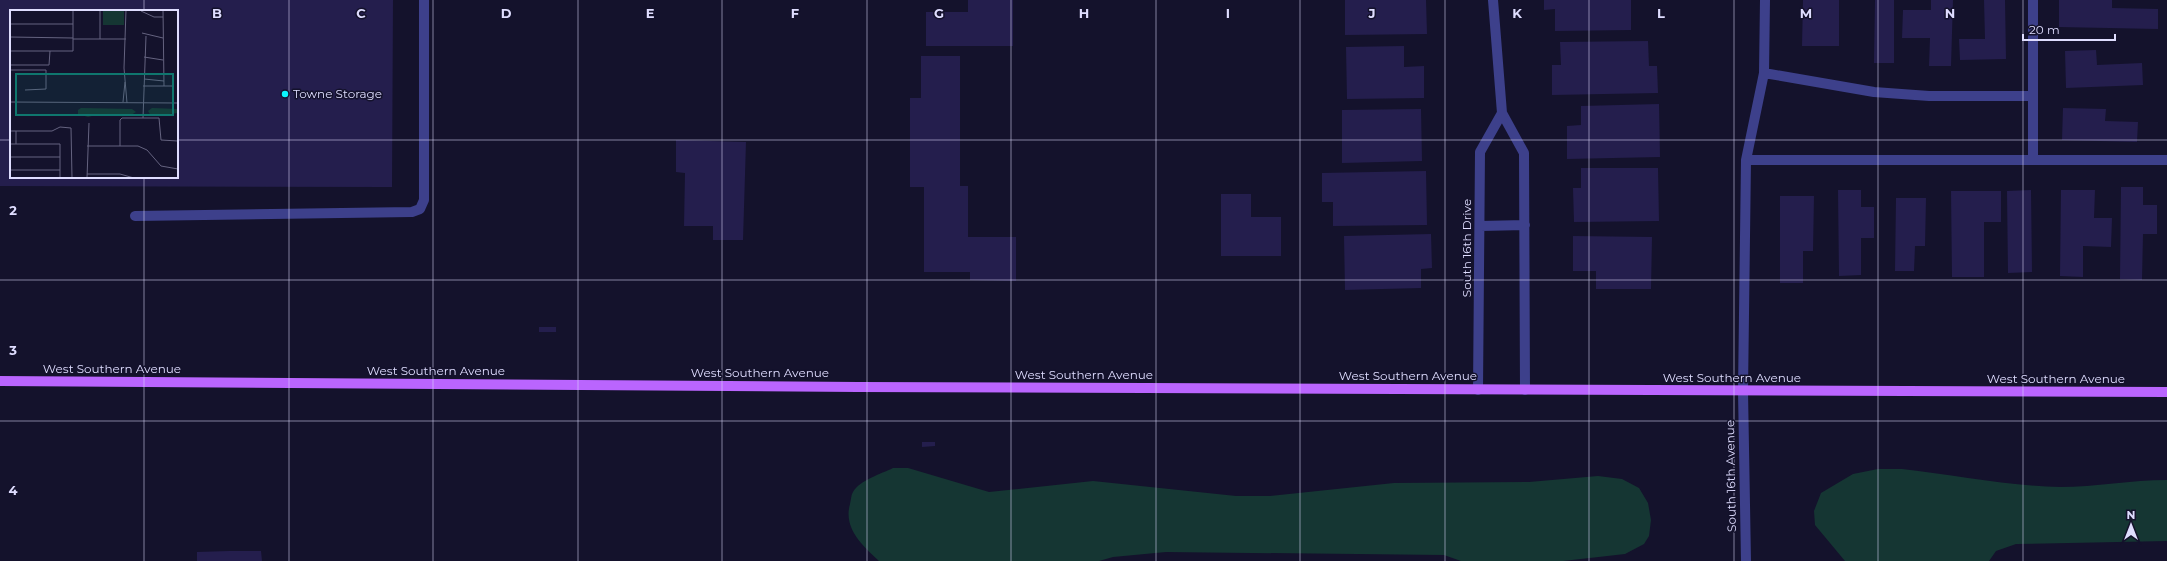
<svg xmlns="http://www.w3.org/2000/svg" width="2167" height="561" font-family="Montserrat,sans-serif">
<rect width="100%" height="100%" fill="#14122c"/>
<path fill="#153633" d="M893,468H908L989,492L1093,481L1236,496H1270L1394,483L1529,482L1598,476L1622,479L1639,488L1648,503L1651,520L1649,536L1644,544L1625,554L1563,561H1461L1444,555L1166,552L1113,557L1099,561H879C863,546 843,529 850,504C851,500 851,495 853,492C860,480 881,474 893,468Z
M1878,469H1902C1954,475 2009,486 2060,487C2096,487 2131,480 2167,480V541L2016,544L1996,551L1989,561H1845L1815,525L1814,511L1821,493L1853,474Z"/>
<path fill="#241e4d" fill-rule="evenodd" d="M0,0H393L392,187L0,186ZM11,11H177V177H11Z
M968,0H1013V46H926V12H968Z
M1345,0H1426L1427,34L1345,35Z
M1544,0H1631V30L1555,31V9L1544,10Z
M1803,0H1839V46H1802Z
M1875,0H1894V63H1874Z
M1931,0H1953L1951,66H1929L1930,38H1902L1903,10H1931Z
M1984,0H2005L2006,59L1960,60L1959,39H1985Z
M2059,0H2112V8L2158,9V29L2059,27Z
M1648,41L1649,66H1657L1658,93L1552,95V65H1561L1560,42Z
M1404,46V67L1424,66V98L1347,99L1346,47Z
M2096,50L2097,65L2142,63L2143,85L2066,88L2065,51Z
M921,56H960V186H968V237H1016V281L970,280V272H924V187H910V98H921Z
M1659,104L1660,157L1567,159V126L1581,125V106Z
M2063,108L2106,109L2105,121L2138,122L2137,142L2062,140Z
M1421,109L1422,161L1342,163V110Z
M676,140L746,142L743,240H713V226H684L685,173L676,172Z
M1581,168H1658L1659,221L1574,222L1573,188H1581Z
M1426,171L1427,225L1333,226V202H1322V173Z
M2121,187H2143V205H2157V234H2143L2142,280L2120,279Z
M1838,190H1861V207H1874V238H1861V275L1839,276Z
M2031,190L2032,272L2008,273L2007,191Z
M2061,190H2095L2094,218H2112L2111,247L2083,246V277L2060,276Z
M1951,191H2001V222H1984V277H1952Z
M1221,194H1251V217H1281V256H1221Z
M1780,196H1814L1813,251H1803V283H1780Z
M1896,198H1926L1925,246H1915L1914,271H1895Z
M1431,234L1432,268L1421,269V288L1345,290L1344,236Z
M1573,236L1652,237L1651,289H1596V271H1573Z
M539,327H556V332H539Z
M922,442H935V446L922,447Z
M229,551H261L262,561H197V552Z"/>
<g fill="none" stroke-linecap="round" stroke-linejoin="round">
<path stroke="#3d408b" stroke-width="10" d="M1493,0L1502,113L1524,153L1525,390
M2033,0V160
M1764,73L1874,92L1929,96H2033
M1746,160H2167
M135,216L412,212L420,209L424,200V0
M1480,226L1525,225
M1478,390L1480,152L1502,113
M1746,561L1743,391L1746,160L1764,73L1765,0"/>
<path stroke="#ba65fe" stroke-width="10" d="M0,381L858,387L2167,392"/>
</g>
<path fill="none" stroke="#dfddff" stroke-width="1" stroke-opacity="0.55" d="M144,0V11M289,0V561M433,0V561M578,0V561M722,0V561M867,0V561M1011,0V561M1156,0V561M1300,0V561M1445,0V561M1589,0V561M1734,0V561M1878,0V561M2023,0V561M0,140H11M177,140H2167M144,177V561M0,280H2167M0,421H2167"/>
<circle fill="#0bf5fd" stroke="#14122c" stroke-width="1.5" cx="285" cy="94" r="4"/>
<g text-anchor="middle" stroke-width="3" stroke-linejoin="round" paint-order="stroke">
<g font-size="12" fill="#dfddff" stroke="#14122c" text-anchor="start">
<text x="293" y="98">Towne Storage</text>
</g>
<g font-size="12" fill="#dfddff" stroke="#14122c">
<text transform="translate(1467 248) rotate(-90)" y="4">South 16th Drive</text>
<text x="112" y="373">West Southern Avenue</text>
<text x="436" y="375">West Southern Avenue</text>
<text x="760" y="377">West Southern Avenue</text>
<text x="1084" y="379">West Southern Avenue</text>
<text x="1408" y="380">West Southern Avenue</text>
<text x="1732" y="382">West Southern Avenue</text>
<text x="2056" y="383">West Southern Avenue</text>
<text transform="translate(1731 476) rotate(-91)" y="4">South 16th Avenue</text>
</g>
</g>
<g transform="translate(10 10)">
<rect width="168" height="168" fill="#14122c"/>
<path d="M93,0H114V15H93ZM71,98L122,99L126,102L119,106L90,104L78,107L68,104V100ZM142,98L168,99V103L141,106L138,101Z" fill="#153633"/>
<path fill="none" stroke="#656380" stroke-width="1" d="M90,0V29M116,0L114,58L117,93M153,0L154,76M131,1L144,7H153M0,14H63M132,23L153,28M0,27L63,28M63,29H116M0,41H63V0M134,47L153,50M0,55H39L40,41M0,60H36V79L15,80M134,69L154,71M133,76H163M0,92L168,93M113,92L115,72M133,108L136,26M0,121H42L50,117L61,118L62,168M0,134H50V168M6,134V121M77,136H128L137,140L151,156L168,159M110,136V110L112,108H149L151,130L168,131M0,147H50M0,160H50M77,164H110L124,168M77,168L79,113"/>
<path fill="#0f766e" fill-opacity="0.15" stroke="#0f766e" stroke-width="2" d="M6,64H163V105H6Z"/>
<rect width="168" height="168" fill="none" stroke="#dfddff" stroke-width="2"/>
</g>
<g font-size="13" text-anchor="middle" font-weight="bold" fill="#dfddff" stroke="#14122c" stroke-width="3" stroke-linejoin="round" paint-order="stroke">
<text x="217" y="18">B</text>
<text x="361" y="18">C</text>
<text x="506" y="18">D</text>
<text x="650" y="18">E</text>
<text x="795" y="18">F</text>
<text x="939" y="18">G</text>
<text x="1084" y="18">H</text>
<text x="1228" y="18">I</text>
<text x="1372" y="18">J</text>
<text x="1517" y="18">K</text>
<text x="1661" y="18">L</text>
<text x="1806" y="18">M</text>
<text x="1950" y="18">N</text>
<text x="13" y="215">2</text>
<text x="13" y="355">3</text>
<text x="13" y="495">4</text>
</g>
<g transform="translate(2131 525)" stroke="#14122c" stroke-width="3" paint-order="stroke">
<path d="M0-3L7 15L0 10L-7 15Z" fill="#dfddff"/>
<text y="-6" font-size="11" font-weight="bold" text-anchor="middle" fill="#dfddff">N</text>
</g>
<path d="M2023 34v6h92v-6" fill="none" stroke="#dfddff" stroke-width="2"/>
<text x="2029" y="34" font-size="12" fill="#dfddff" stroke="#14122c" stroke-width="3" paint-order="stroke">20 m</text>
</svg>
